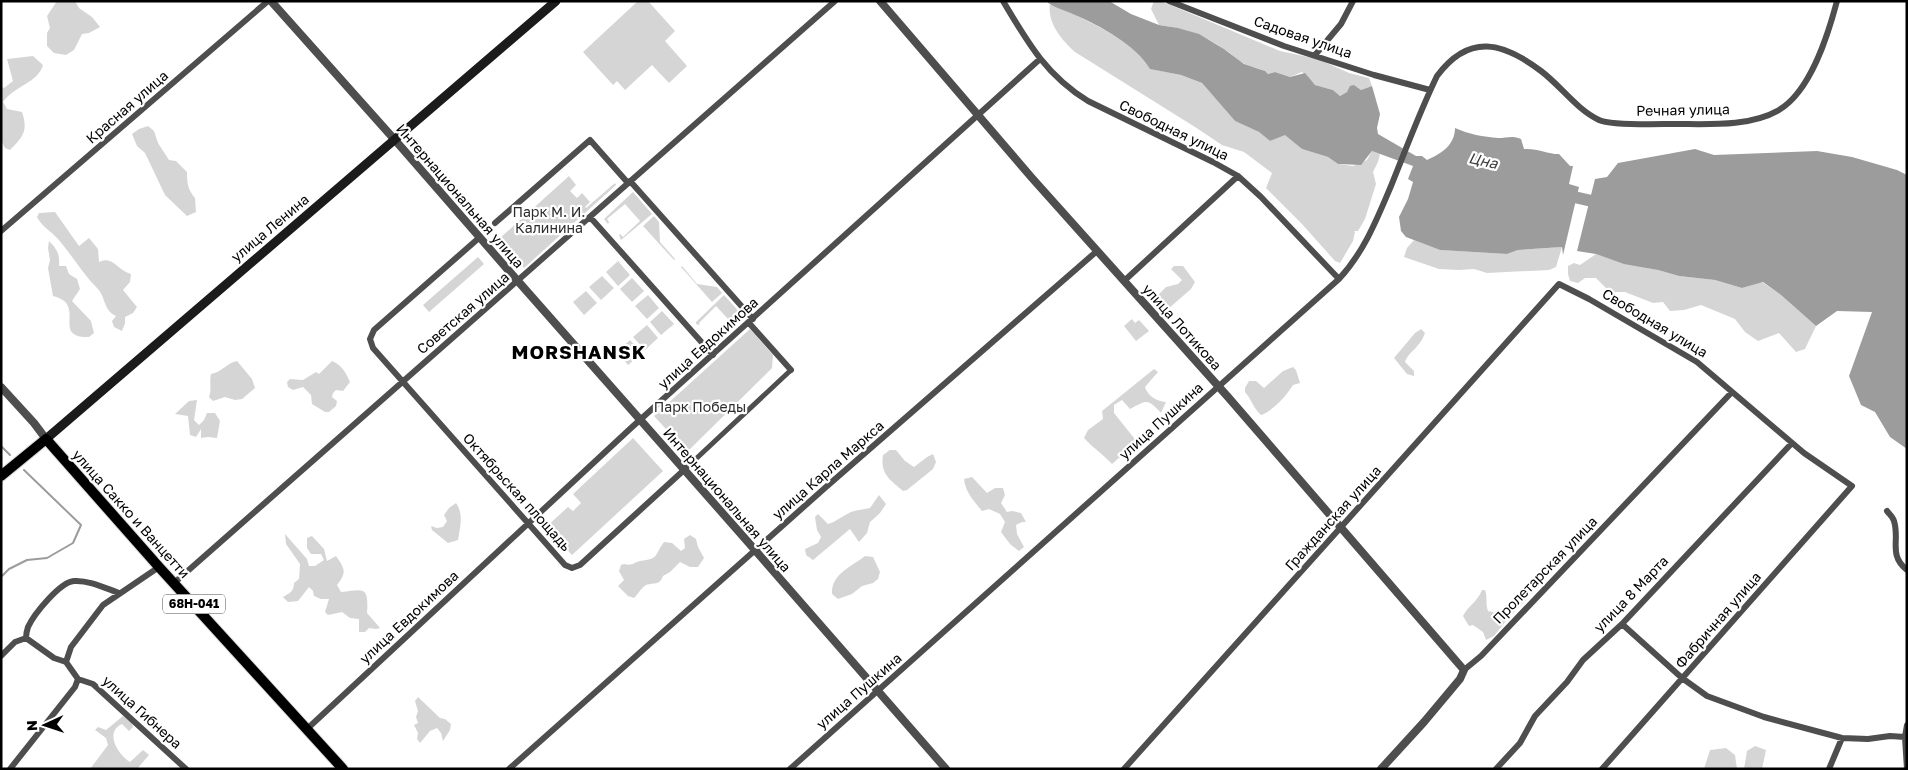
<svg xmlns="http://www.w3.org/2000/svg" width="1908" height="770" font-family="'Golos Text',sans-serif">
<rect width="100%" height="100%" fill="#fff"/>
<path fill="#d5d5d5" d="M57,1H75L79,8L92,17L100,27L89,33L82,34L74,50L66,55L54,53L47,46V33L50,28L47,16Z
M638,1H648L675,31L665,41L687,66L669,83L652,65L625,90L617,81L613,85L583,52Z
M1154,1H1161L1280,51L1318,59L1349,73L1369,78L1372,86L1361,90L1354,85L1347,92L1340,96L1333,90L1315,85L1302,72L1290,77L1275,72L1268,74C1261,67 1250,68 1243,63C1236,59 1231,53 1224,49C1204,35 1183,28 1159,25L1151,9Z
M1050,4C1081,17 1133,40 1151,69L1181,75L1202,83L1235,121L1259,132L1270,141L1285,134L1302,149L1328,157L1338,164L1353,166L1367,160L1372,151L1380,154L1378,162L1373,172L1376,184L1365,219L1358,231H1354L1355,232L1353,241L1340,263L1335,261L1302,224L1266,188L1272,173L1244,152L1222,145L1195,127L1075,52C1062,40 1047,23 1050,4Z
M33,56L43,65C38,83 14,86 3,102L7,109L22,112C28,130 24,136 10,150L5,148L1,140V86L4,88L13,81L7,59Z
M148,126L154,131L158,143L169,160L176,161L187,172C187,183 188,190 195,198L196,212L187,216L165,195L145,153L137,146L132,134L139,129Z
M569,176L576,185L570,191L577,198L582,193L590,202L585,207L586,208L615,183L616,185L524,268L499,239Z
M633,192L652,214L621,240L619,235L620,234L623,237L640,221L625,204L607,219L609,222L608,224L604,219Z
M55,212L79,246L89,238L98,249L99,262C113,255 117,270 131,274L130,282L123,290L137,307L133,313L125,317V323L122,331L114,327L112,321L116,316C103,310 106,297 97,288C82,273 72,255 58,239C51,231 42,227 37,217L39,213Z
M654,216L659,222L660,242L675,259L674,260L643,226Z
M1414,240L1440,250L1507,254L1518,250L1562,247L1556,267L1549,270L1487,273L1474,269L1459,270L1439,269L1404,257L1407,248Z
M49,241C57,249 60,254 59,266H66L69,274L77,279L80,289L72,301L91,321L94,333L89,337C50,338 88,304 53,296L48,268L50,260L48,248Z
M1596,254L1624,263L1658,270L1679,276L1715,280L1742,288L1762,282L1781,295L1816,326L1805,349L1796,352L1779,333L1758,341L1745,332L1735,319L1701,305L1684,310L1670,311L1663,302L1653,303L1625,292H1610L1596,278H1585L1578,283L1570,281L1568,274V266L1574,263L1580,265Z
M478,257L484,264L429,312L423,305Z
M618,261L630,275L618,286L606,272Z
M682,266L697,284L717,287L722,293L712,302L681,267Z
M1174,266H1183L1195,282L1191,289L1168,309L1157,296L1166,287L1178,284L1182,280L1171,269Z
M602,276L614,288L601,300L589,287Z
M632,278L644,291L632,302L620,289Z
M586,291L597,303L584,315L573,302Z
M648,295L659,308L647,319L635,306Z
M724,295L743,316L712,341L710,337L713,338L730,321L716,306L699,323L700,325L696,324V322Z
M662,311L674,324L661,335L650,322Z
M1132,319L1135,323L1139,320L1149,331L1136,341L1124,326Z
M647,325L658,338L645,350L633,337Z
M750,329L773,355L772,368L687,452L654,416Z
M1421,329L1425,333C1419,349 1409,351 1405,362L1414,371V376L1407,374L1394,358L1415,333Z
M630,340L642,353L628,365L617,352Z
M237,361L252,379L255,388L242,399L235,400L225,397L213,401L209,397C212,389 209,382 211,374C222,372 227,363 237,361Z
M332,361C342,365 346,373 350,382L343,391L336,390L333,393L332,397L337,401L336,406L329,412H325L312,404L311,395L303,387L293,390L288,387L287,382L290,379L303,380L316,372L319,374Z
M1293,367L1296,370L1300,383L1293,385C1286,396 1274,410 1261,415C1253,408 1252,400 1245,392V388L1249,381H1256L1264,388L1283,371Z
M1154,369L1158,372L1145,387C1148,396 1156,401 1166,402L1161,413C1147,398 1147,400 1130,409L1122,400L1114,405V413L1134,438L1136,443L1112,464C1103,454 1093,448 1084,438L1088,430L1103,419L1102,411Z
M197,400L194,420L199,425L204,420L207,413H215L220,421L217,438L208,437L201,438V429L196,437L190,435L188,416L175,414L189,401Z
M633,438L663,471L572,555L546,527L568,507L573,511L581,503L573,494Z
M890,450H896L905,461L914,467L927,457L933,454L936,462L933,469L907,490L903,491C890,480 880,474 883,455Z
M972,477L987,493L995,488H1003L1005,495L1001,503L1007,512L1012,511L1021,513L1026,522H1022L1016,525L1017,534L1024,547L1019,551L1010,544L1001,532L1005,522L1000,514L989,509L982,511C975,502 965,492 964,479Z
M879,495L886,504L880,513L870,522L867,533L859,542L850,529L813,560L806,555L805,549L818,543L821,537L817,530L815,517L818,514L828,524C838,521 844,514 854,511C859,510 865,509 870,508Z
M456,503C464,514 460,527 458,540L448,543L432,530L431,526L437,528L443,527L447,521L444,515L449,508Z
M285,534L307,559L309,566H315L324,560L321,554H311L307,548V538L312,536L324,549L327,561L336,556C345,569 347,572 337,585L341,592C363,590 369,585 367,613L380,628L376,629L369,628L365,632H359V619L350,618L342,612L328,615L325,612L329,599H321L314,596L313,591L309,587L298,601L288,602L283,597C290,593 294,591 294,583L299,579L300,564L286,544Z
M690,535L696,539L698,547L704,558L698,567H690L680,562L670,572L663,576C659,586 655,582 646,585C641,588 638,594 634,598L628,596L618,586L624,580L619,571L621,565L624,564C632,566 633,563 640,561C660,558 653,557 664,542L672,543L681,551L685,548L684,539Z
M865,556L873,557L880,572L878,579L873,583L862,586L852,594L838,599L832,594C831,574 851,567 865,556Z
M1482,590H1485C1488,598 1485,603 1488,611L1497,613L1517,595L1524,590L1527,599L1509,617L1494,636L1486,640L1483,632L1473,625L1469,626L1463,616C1468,606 1478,601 1482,590Z
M418,697L440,718L445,719L451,724L450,730L443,741L441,733L437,728L430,731L420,743L417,739L418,733L414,725L418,723L416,717L418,711L415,701Z
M123,716L132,723L133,727L129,731L122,724C104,732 118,755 130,762L143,750L149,755L137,769H90L108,745L106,738L95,730L98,727L106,730Z
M1755,746L1766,750L1762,769H1744L1747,751Z
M1726,748L1735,755L1737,769H1704L1710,750Z"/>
<path fill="#9c9c9c" d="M1046,1H1109L1131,14L1159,25L1178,28L1199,34L1224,49L1244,64L1265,71L1268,74L1275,72L1290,77L1305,73L1315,85L1333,90L1340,96L1347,92L1350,86L1354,85L1361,90L1372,86L1380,114L1377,128L1378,134L1416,156H1422L1427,160C1441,154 1455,145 1455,128C1468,134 1484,137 1498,138C1507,138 1512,135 1521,139L1524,149C1537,148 1547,154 1559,154L1570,166H1573L1569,184L1579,187L1563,255L1562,247L1518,250L1507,254L1440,250L1406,237L1401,231L1399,217L1408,199L1413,182L1408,179L1413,166L1372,151L1361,165L1338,164L1328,157L1302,149L1285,135L1270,141L1259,132L1235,121L1202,83L1181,75L1150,69C1137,46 1099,25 1075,15C1065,10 1054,8 1046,1Z
M1695,149L1714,155L1817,151L1852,157L1897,170L1907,175V449L1890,437L1875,412L1861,405L1849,376L1872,312L1837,311L1816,326L1781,295L1763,282L1742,288L1715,280L1679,276L1658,270L1624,264L1596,254L1577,251L1595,179L1607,177L1618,163Z"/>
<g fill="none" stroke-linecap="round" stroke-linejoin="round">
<path stroke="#9c9c9c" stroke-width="2" d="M1,446L10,455
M1,577L9,569L27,560L47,558L73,543L81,525L24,470"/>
<path stroke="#9c9c9c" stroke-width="12" d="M1561,194L1605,204"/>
<g stroke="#dbdbdb" stroke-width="12">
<path id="primary" d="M1,476L46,439L159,567L343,769"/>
</g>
<path stroke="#4e4e4e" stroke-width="5" d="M684,470L791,370"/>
<path stroke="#4e4e4e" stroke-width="6" d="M1003,1C1028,43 1046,75 1088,101L1213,162L1238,176L1261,197L1339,279
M1169,1L1284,46L1374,75L1430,90
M1315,55L1341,24L1353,1
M630,181L753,319
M590,217L713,355
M495,223L590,140L628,183
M1,231L268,1
M480,237L374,330L370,339L373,348L565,565L572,568L580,565L684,470
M1124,281L1238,176
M749,323L791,370
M1887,511C1889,514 1893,517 1894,521C1900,540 1888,555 1907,570
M174,583L835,1
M1622,624L1682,678L1707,696L1764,717L1842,738L1868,739L1890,736L1905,737
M26,638C26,634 27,630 28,627C34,614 60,582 74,581C89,580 105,588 119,593
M26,638L54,658L66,662
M1,656L15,642L26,638
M1464,670L1481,656L1732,392
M78,679L93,684L186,769
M307,729L631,428L1040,59
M10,769L75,687L78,679L66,662L71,647L103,605L159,567
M509,769L826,487L1097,251
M790,769L1339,279C1364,252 1377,219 1391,186C1406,149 1420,111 1437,76C1469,33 1503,42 1541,71C1561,86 1576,109 1599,120C1612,126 1659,124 1675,124C1709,124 1749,127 1779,110C1811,91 1828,35 1837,1
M1124,769L1559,284L1589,299L1697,362L1804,453L1852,486L1602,769
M1496,769L1520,743L1535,716L1567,682L1583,660L1622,624L1792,443
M1829,769L1842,738
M1907,769L1905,737L1907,725"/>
<path stroke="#4e4e4e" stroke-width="8" d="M271,1L402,148L509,271L748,542L946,769
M880,1L1032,178L1228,397L1464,670L1460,679L1424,722L1381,769
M1,387L34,423L46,439"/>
<path stroke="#1b1b1b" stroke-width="9" d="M46,439L556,1"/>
<use href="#primary" stroke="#000" stroke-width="10"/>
</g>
<g text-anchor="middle" stroke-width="4.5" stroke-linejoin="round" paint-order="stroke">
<rect fill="#fff" stroke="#4c4c4c" stroke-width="1" x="163" y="594.5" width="62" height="19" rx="4"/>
<g font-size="12" font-weight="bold" fill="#000">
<text x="194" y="608">68Н-041</text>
</g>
<g font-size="14" fill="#000" stroke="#fff">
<text transform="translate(1303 37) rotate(19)" y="5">Садовая улица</text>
<text transform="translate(127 107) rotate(-41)" y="5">Красная улица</text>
<text transform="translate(1683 110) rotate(-1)" y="5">Речная улица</text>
<text transform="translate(1174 130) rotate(26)" y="5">Свободная улица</text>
<text transform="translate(460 196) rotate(49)" y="5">Интернациональная улица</text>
<text transform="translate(270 228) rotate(-40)" y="5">улица Ленина</text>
<text transform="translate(463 313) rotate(-41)" y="5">Советская улица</text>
<text transform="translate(1655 323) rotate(31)" y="5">Свободная улица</text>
<text transform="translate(1182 327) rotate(48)" y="5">улица Лотикова</text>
<text transform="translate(708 343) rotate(-42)" y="5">улица Евдокимова</text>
<text transform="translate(1161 421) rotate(-42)" y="5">улица Пушкина</text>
<text transform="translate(828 470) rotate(-41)" y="5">улица Карла Маркса</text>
<text transform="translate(517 492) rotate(48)" y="5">Октябрьская площадь</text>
<text transform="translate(727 500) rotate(49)" y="5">Интернациональная улица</text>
<text transform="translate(131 514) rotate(48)" y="5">улица Сакко и Ванцетти</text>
<text transform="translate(1333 518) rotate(-48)" y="5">Гражданская улица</text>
<text transform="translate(1545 570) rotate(-46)" y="5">Пролетарская улица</text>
<text transform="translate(1631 594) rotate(-46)" y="5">улица 8 Марта</text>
<text transform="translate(409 617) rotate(-43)" y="5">улица Евдокимова</text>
<text transform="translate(1718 620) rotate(-49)" y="5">Фабричная улица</text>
<text transform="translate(859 691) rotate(-41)" y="5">улица Пушкина</text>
<text transform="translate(142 712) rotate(42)" y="5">улица Гибнера</text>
</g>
<g font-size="14" fill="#2c2c2c" stroke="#fff">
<text x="549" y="217">Парк М. И.<tspan x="549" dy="16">Калинина</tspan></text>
<text x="700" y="412">Парк Победы</text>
</g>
<g font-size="15" font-style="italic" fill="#3d3d3d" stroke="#fff">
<text transform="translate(1483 161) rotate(12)" y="5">Цна</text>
</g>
<g font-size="19" font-weight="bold" letter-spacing="1" fill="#000" stroke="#fff">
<text x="579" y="359">MORSHANSK</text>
</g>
</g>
<rect width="1908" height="770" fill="none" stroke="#000000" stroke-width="5"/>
<g transform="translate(45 725) rotate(267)" stroke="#ffffff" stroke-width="4" paint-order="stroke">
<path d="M0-4L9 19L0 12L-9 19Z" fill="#000000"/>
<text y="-8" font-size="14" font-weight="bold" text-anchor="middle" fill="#000000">N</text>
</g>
</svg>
